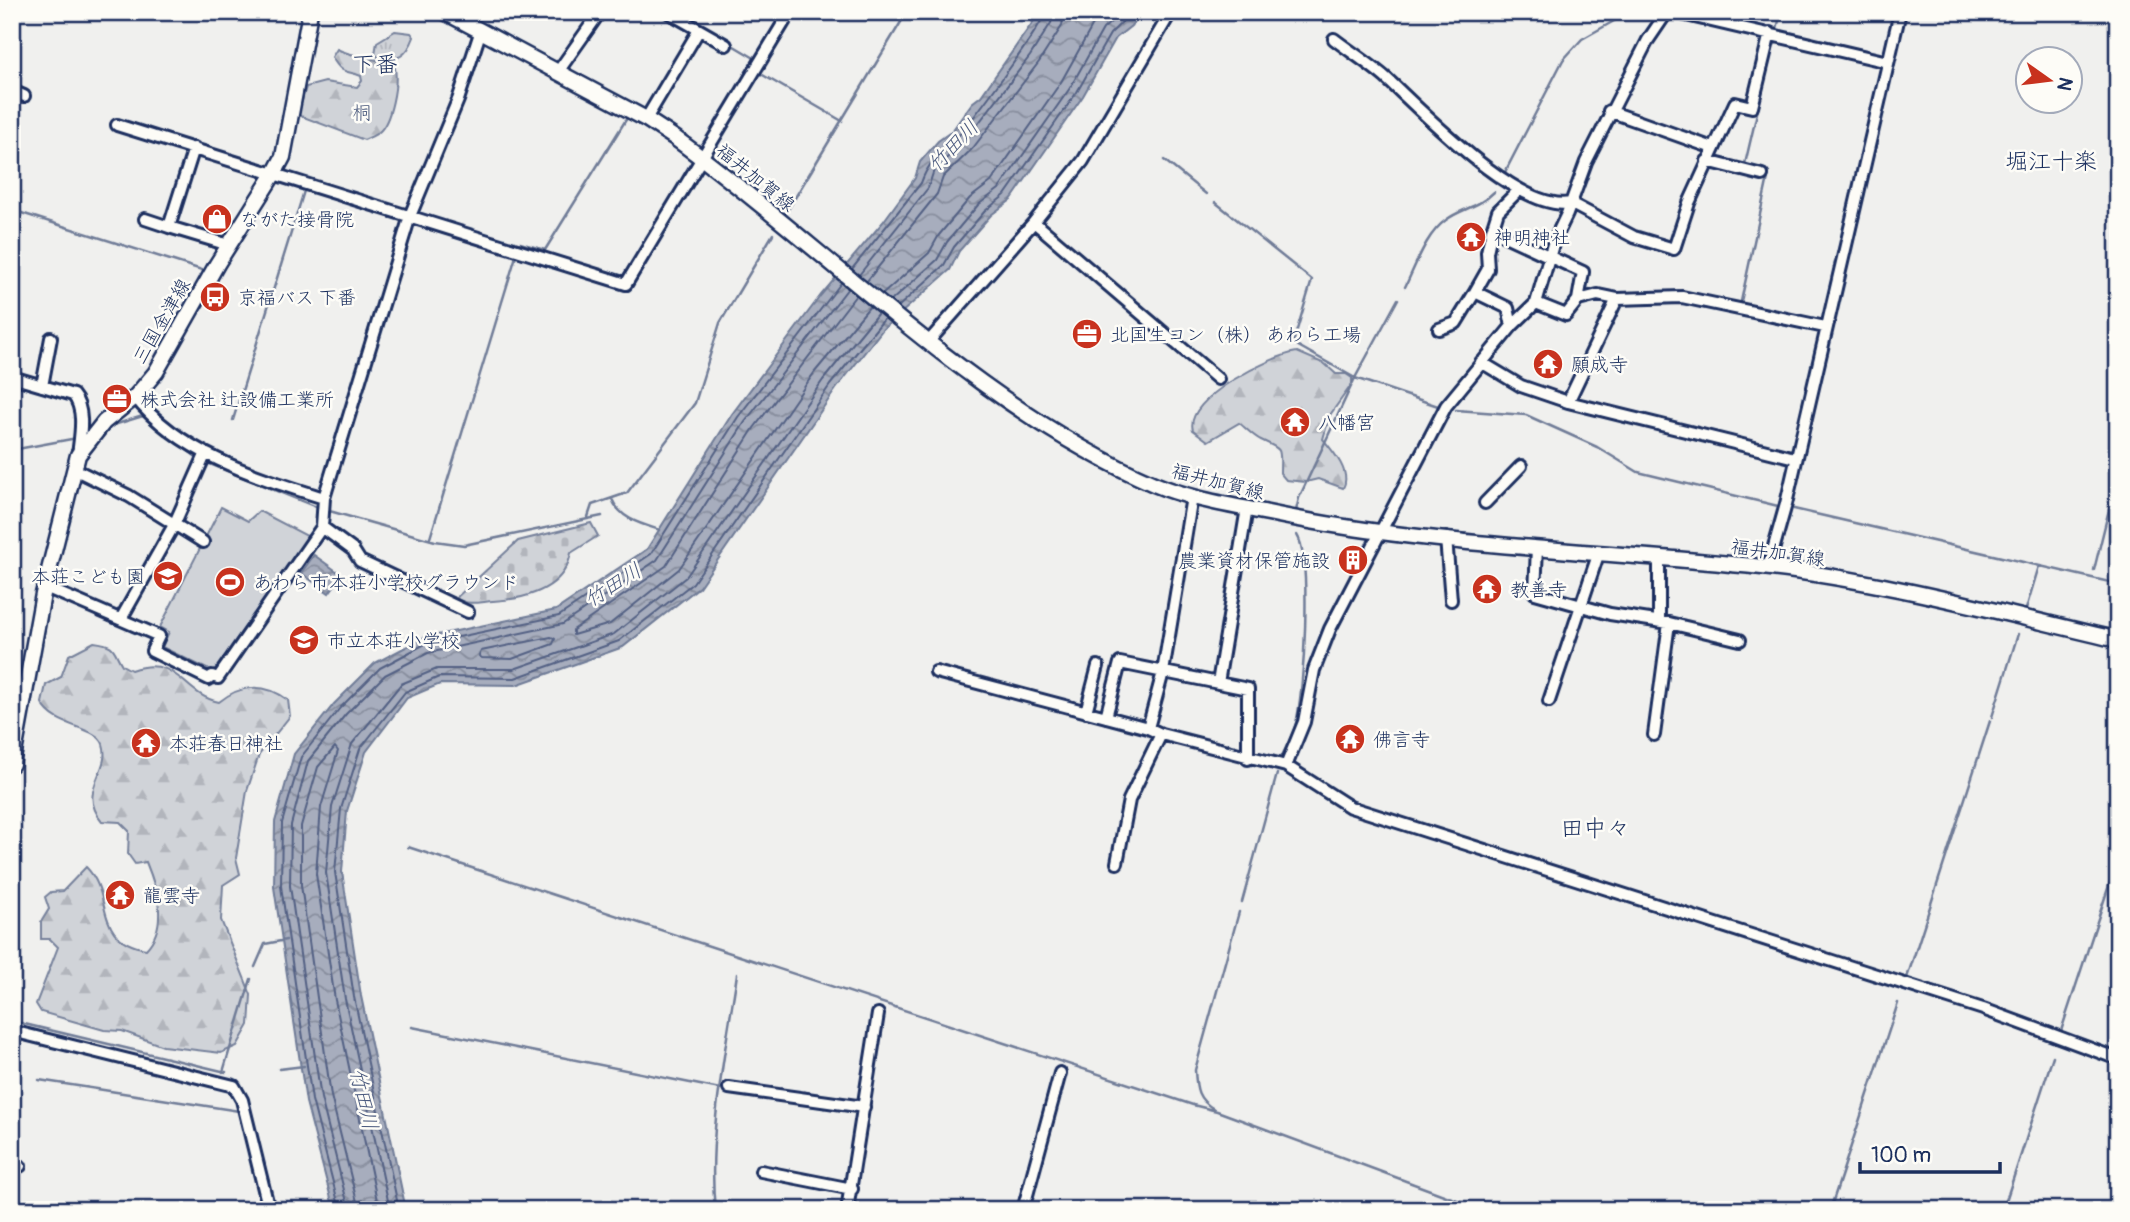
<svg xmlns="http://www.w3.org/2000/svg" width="2130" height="1222" font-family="Pangolin,'Klee One',sans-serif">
<defs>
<pattern id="grass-tufts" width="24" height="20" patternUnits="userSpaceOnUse" patternTransform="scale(1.75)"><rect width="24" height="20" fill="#d0d3d8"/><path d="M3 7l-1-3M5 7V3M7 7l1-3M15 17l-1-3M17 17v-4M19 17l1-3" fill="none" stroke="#b2b5bc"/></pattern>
<pattern id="forest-firs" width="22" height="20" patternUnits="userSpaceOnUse" patternTransform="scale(1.75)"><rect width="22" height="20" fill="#d0d3d8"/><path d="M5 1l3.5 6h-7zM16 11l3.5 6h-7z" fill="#b2b5bc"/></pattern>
<pattern id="cemetery-stones" width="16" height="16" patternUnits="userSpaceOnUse" patternTransform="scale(1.75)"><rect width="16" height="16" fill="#d0d3d8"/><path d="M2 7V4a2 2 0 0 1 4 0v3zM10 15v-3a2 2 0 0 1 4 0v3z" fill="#b2b5bc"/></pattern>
<pattern id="water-waves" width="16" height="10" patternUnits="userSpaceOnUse" patternTransform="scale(1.75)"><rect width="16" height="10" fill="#a7adbd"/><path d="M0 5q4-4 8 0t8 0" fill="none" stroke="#878d9d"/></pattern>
</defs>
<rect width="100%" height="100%" fill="#f0f0ee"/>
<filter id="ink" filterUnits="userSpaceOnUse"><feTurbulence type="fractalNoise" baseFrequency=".0143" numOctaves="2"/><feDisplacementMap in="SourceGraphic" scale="14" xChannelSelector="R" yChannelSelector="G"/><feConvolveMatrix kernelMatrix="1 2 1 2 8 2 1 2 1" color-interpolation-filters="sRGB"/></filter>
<g filter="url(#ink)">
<path fill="url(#grass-tufts)" stroke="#76819b" stroke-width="2" d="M395,31L411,33L414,37C407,56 398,62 378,57L375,54L377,42Z"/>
<path fill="url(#forest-firs)" stroke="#76819b" stroke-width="2" d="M337,49C356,59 378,56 395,68C398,84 391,122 379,132C376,135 368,138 364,140L298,115L306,87L325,82L357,87L362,81L361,76C346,70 342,75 332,57Z
M1297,352L1325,364L1336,374H1346L1352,378V384L1330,415L1323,439C1333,451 1352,473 1343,488L1318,479L1306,482L1286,480L1280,473C1280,447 1284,451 1261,440C1253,436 1246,428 1239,423L1208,441L1193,430C1183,399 1273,355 1297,352Z
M94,642C117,645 112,649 122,665L131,670C179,654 181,694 219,702C241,684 265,683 288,700L290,716L259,755L247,791L236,858L240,874L223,885L221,920L251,995L249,1025L237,1046L221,1053L163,1046L122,1031L104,1030L41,1012L36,1004L58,947L50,939H41V922L49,909L45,897L51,892L63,891L86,867C115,896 91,939 146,949C169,925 157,889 146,862L135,864L128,854L129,831L120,822L102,821C76,790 112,771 103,744C97,726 54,728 42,703L46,685L61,677L69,655Z"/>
<path fill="url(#cemetery-stones)" stroke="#76819b" stroke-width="2" d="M591,523L598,536L571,553C564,590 525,599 493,601C479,602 469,606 456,598L518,541Z"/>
<path fill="#d0d3d8" stroke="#76819b" stroke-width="2" d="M221,507L248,521L259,511L309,537L213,672L162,647L169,632L160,627Z"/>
<path fill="url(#water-waves)" stroke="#6f7b97" stroke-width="2" d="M1040,12H1141L1131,26L1116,38L1083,96L1011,200L991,215L959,251L950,270L883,329L836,389L699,587L623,647L516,685L440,684L407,698L366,752L347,811L342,872L361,996L406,1210H334L306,1102L274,887L275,822L294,754L334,704L375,663L423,638L556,610L647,549L732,414L821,295L883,222L915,178L920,162L938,141L952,131L972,103L981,96Z
M314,555L342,575L329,593L301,573Z"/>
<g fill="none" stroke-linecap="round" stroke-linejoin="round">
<path stroke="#536184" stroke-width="2" d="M852,269L921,183C928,162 941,152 957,137C970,124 1043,25 1045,12
M859,275L928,188L934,170L965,141L1030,56L1051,23L1053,12
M867,281L937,194L943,177L973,148L1039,62L1062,26L1064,12
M883,294L929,253L939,235L970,198L991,182L1061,82L1094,23L1106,12
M856,295L754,428L666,566L573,630V635L610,624L679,569L814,373L870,306
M891,301L937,260L947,242L978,205L999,189L1070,88L1103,29L1122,12
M898,307L944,265L954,247L985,211L1005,195L1077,92L1110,34L1132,12
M551,637L555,639L553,644L512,659L482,658L479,656L481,651Z
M340,1210L312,1100L281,886L282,823L301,757L340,708L380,668L425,644L559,616L651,554L738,417L841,283
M349,1210L321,1098L290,886L291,825L308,761L346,714L385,675L428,653L563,624L657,560L745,422L848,288
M359,1210L331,1096L301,885V826L318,767L335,747L338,751L321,807L316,874L335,1000L379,1210
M390,1210L345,999L326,873L332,807L352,744L401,684L437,669H514L614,634L686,577L823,380L878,313
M399,1210L354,997L335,872L341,809L360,749L405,692L439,677L515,678L619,641L693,583L830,385L885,318"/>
<path stroke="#6f7b97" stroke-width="2.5" d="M1776,33L1781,12
M729,43L756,59
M761,74L842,121
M1164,160L1206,194
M1503,176L1563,60L1582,39L1630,12
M1215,202L1312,280L1293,343L1355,378L1438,406
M12,210L205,271L200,280
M784,216L907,12
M520,243L545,250L627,118
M1405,287C1416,265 1426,234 1446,220C1462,208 1478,208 1494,192
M1740,306L1769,173L1745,164L1771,53
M130,390L140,381
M1456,410L1526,415L1597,447L1638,472L1778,506
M233,420L304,191
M107,427L143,416L166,434
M171,438L199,459
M12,450L77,438
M205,462L319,508
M612,499C620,519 641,524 660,530
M1794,509L2118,584
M326,510L435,541L464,545L602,516
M1295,515L1299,498L1355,378L1398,299
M588,517L592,505L627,493L695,403L720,323L773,234
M430,538L516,256
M2094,570L2118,473
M2026,609L2039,566
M1992,717L2018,634
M1281,758C1286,747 1293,735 1296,723C1304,693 1312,558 1297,535
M408,847L1193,1105L1217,1111L1484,1210
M1242,902L1277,774
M255,967L265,944L286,940
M1906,981L1990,721
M12,1021L226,1072
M412,1027L720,1089
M2060,1034L2118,858
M279,1069L304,1066
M223,1072L251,979
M39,1080L239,1111
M249,1106L261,1154
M1214,1109C1197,1099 1196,1089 1195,1070L1239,912
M715,1210C707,1135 726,1049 737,974
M1830,1210L1898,1003
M2003,1210L2053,1056"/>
<g stroke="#1b2f5e" stroke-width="16">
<path id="minor" d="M668,12L726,45
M1673,12L1888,62
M1334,39C1351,52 1370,64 1386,78C1423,112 1519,213 1570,203L1634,237L1674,249L1689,203L1735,103L1752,107L1770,33
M557,73L600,12
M12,91L24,96
M1609,111L1713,148
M646,119L699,30
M117,125L626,284L790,12
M194,148L169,227L229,245
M1707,161L1762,175
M1519,190L1498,211L1492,230L1583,272L1578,300
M145,219L169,227
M1034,222L1218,379
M1492,230L1487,252L1488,269L1475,292L1508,308L1512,326
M1617,299L1682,297L1825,327
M1536,303L1566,315L1578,300L1598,295L1617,299L1568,402
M1439,329L1456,323L1475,292
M930,340L1034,222L1083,161L1171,12
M1481,362L1521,386L1568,402L1795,458
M12,377L73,395C86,410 80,437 78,455
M42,386L51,338
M135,397C180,454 257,477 324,498L410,216L458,100L480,33
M74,469L129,496L203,542
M324,498L322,527L353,550L360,561L468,612
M1485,503L1521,466
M1446,538L1451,600
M1537,547L1535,593L1610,614L1669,623L1740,640
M1768,568L1786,504L1900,12
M45,587L159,636L152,651L209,679L212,676L218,678L322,527
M121,619L174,525L205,455
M1659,621V557
M936,672L1148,728L1161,734L1286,766L1350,807L1983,1009L2118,1059
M1218,683L1247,508
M1549,701L1599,552
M1086,712L1098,666
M1106,717L1120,663L1248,689V759
M1148,728L1163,672L1192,497
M1654,735L1669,623
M1286,766L1304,722L1314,670L1330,629L1446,406L1512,326L1536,303L1554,241L1567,214L1586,162L1648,40L1667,12
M1117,863L1129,800L1161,734
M12,1031L234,1086L242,1100L269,1210
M729,1088L864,1107
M12,1164L20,1166
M761,1171L852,1189
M847,1210L878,1014
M1023,1210L1060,1073"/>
</g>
<g stroke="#1b2f5e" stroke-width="19">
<path id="major" d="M445,12L646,119L675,138C830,251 976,407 1154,484C1190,499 1230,505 1268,513C1430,547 1598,550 1762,567C1882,580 2001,613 2118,640
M12,764L43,594L78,455L104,422L135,397L156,372L217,264L275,172L283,157L310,12"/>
</g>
<use href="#minor" stroke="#fdfcf7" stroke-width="10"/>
<use href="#major" stroke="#fdfcf7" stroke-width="14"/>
</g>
</g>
<defs>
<g id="shop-disc" transform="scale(1.575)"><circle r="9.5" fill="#c8321e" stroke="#fdfcf7"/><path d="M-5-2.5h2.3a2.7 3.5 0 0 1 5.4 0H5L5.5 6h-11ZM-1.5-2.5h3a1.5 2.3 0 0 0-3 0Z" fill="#fff"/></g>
<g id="temple-disc" transform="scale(1.575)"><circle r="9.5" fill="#c8321e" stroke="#fdfcf7"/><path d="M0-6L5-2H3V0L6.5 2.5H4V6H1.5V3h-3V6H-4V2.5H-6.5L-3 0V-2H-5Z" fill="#fff"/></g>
<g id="bus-disc" transform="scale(1.575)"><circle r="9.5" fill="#c8321e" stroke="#fdfcf7"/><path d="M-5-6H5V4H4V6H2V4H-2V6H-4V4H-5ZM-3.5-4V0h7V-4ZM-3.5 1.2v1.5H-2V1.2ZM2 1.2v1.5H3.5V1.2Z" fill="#fff"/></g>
<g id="office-disc" transform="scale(1.575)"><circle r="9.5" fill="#c8321e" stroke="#fdfcf7"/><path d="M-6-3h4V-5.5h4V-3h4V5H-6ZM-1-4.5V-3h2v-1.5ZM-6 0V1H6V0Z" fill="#fff"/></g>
<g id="building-disc" transform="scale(1.575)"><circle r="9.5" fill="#c8321e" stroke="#fdfcf7"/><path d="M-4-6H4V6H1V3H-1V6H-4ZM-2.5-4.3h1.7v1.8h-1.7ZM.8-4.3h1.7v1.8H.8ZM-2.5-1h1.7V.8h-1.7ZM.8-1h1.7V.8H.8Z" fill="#fff"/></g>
<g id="school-disc" transform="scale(1.575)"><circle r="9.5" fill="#c8321e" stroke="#fdfcf7"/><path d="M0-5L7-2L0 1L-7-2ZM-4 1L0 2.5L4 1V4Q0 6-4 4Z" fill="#fff"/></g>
<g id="stadium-disc" transform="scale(1.575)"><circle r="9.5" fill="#c8321e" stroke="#fdfcf7"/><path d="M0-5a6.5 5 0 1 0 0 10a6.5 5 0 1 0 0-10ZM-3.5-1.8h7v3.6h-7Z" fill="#fff"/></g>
</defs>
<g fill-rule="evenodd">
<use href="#shop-disc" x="217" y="219"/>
<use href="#temple-disc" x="1471" y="237"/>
<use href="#bus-disc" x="215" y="297"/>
<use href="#office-disc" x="1087" y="334"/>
<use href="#temple-disc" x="1548" y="364"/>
<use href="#office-disc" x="117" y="399"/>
<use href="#temple-disc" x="1295" y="422"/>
<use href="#building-disc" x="1353" y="560"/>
<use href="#school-disc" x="168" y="576"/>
<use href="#stadium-disc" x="230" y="582"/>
<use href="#temple-disc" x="1487" y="589"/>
<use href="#school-disc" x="304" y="640"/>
<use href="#temple-disc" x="1350" y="739"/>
<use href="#temple-disc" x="146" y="743"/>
<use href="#temple-disc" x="120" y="895"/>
</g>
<g text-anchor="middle" stroke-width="5" stroke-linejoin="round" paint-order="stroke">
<g font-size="19" fill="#48587c" stroke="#fdfcf7">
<text x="362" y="119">桐</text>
</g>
<g font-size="19" fill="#1b2f5e" stroke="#fdfcf7">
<text transform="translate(756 177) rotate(39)" y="7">福井加賀線</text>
<text transform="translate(161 321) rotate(-60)" y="7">三国金津線</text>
<text transform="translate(1218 481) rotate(14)" y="7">福井加賀線</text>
<text transform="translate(1778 552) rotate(8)" y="7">福井加賀線</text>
</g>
<g font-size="19" fill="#1b2f5e" stroke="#fdfcf7" text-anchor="start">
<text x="240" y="226">ながた接骨院</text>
<text x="1494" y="244">神明神社</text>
<text x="238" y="304">京福バス 下番</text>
<text x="1110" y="341">北国生コン（株） あわら工場</text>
<text x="1571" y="371">願成寺</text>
<text x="140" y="406">株式会社 辻設備工業所</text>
<text x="1318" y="429">八幡宮</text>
<text x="1330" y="567" text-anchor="end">農業資材保管施設</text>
<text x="145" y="583" text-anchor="end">本荘こども園</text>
<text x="253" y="589">あわら市本荘小学校グラウンド</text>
<text x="1510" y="596">教善寺</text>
<text x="327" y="647">市立本荘小学校</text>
<text x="1373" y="746">佛言寺</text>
<text x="169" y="750">本荘春日神社</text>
<text x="143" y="902">龍雲寺</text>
</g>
<g font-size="21" font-style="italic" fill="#4c5b7f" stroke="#fdfcf7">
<text transform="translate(953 146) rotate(-46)" y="7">竹田川</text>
<text transform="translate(613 585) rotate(-32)" y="7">竹田川</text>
<text transform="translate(364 1099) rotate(77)" y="7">竹田川</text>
</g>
<g font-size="23" fill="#1b2f5e" stroke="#fdfcf7">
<text x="375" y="72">下番</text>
<text x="2051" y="169">堀江十楽</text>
<text x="1595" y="836">田中々</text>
</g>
</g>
<rect width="2130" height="1222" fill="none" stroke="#fdfcf7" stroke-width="42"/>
<rect x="21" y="21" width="2088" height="1180" fill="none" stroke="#1b2f5e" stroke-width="2.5" filter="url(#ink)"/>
<g transform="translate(2049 80) rotate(104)"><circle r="33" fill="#fdfcf7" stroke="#a3aaba" stroke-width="2"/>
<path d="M0-5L12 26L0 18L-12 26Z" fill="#c8321e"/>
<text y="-10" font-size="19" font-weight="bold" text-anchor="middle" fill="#1b2f5e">N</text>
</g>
<path d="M1860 1162v10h140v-10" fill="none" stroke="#1b2f5e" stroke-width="3.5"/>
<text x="1871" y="1162" font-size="21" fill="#1b2f5e" stroke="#fdfcf7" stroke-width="5" paint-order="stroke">100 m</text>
</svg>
